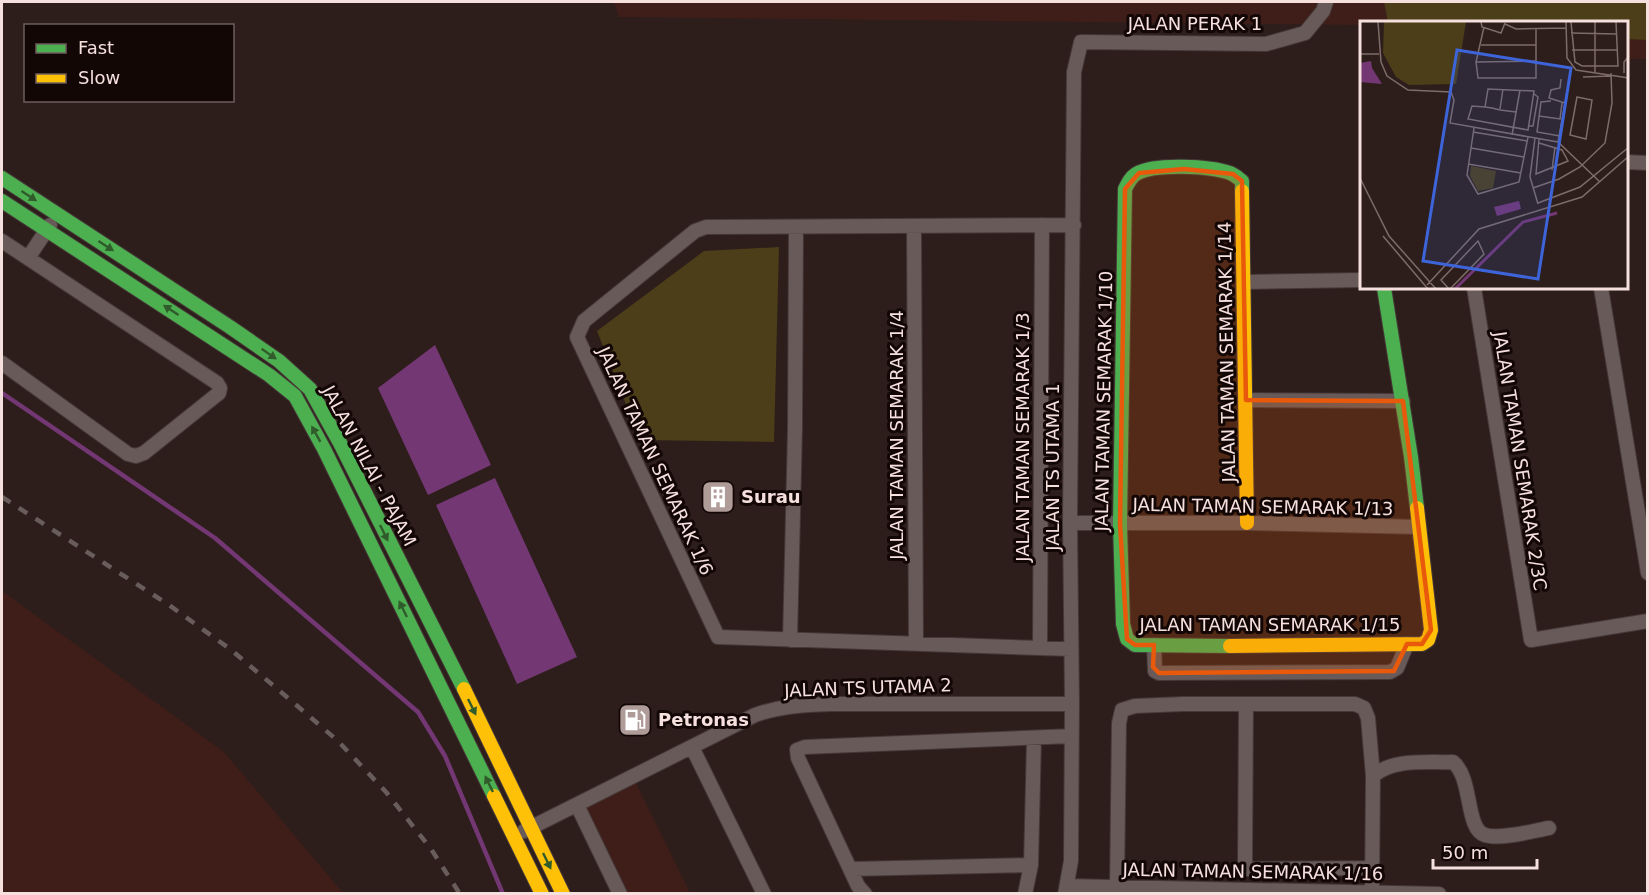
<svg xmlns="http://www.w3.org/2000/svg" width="1649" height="895" font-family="'DejaVu Sans',sans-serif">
<rect width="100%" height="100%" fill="#2d1e1b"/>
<path fill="#3f1e19" d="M614,2H1647V59H1627L1626,22H1361V25L619,17Z
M2,591L224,752L343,893H2Z
M631,773L690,893H619L576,803Z"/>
<path fill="#4b3e18" d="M1384,2H1647V40L1627,39L1626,22H1388Z
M779,247L774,442L640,440L597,331L704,251Z"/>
<path fill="#733774" d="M435,345L491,465L428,495L378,388Z
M495,478L577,657L517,684L436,505Z"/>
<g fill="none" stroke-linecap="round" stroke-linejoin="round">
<path stroke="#733774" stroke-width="4.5" d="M2,393L215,538L418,712L445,756L503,894"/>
<g stroke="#453837" stroke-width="16">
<path id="street" d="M1626,162L1648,163
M914,226L916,644
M2,241L217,383L220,388L219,393L144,453L136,456L128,454L2,363
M28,258L50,225
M1244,282L1361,280
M1474,288L1531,640L1648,621
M1601,288L1648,573
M1246,400L1403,401
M1070,523H1247L1419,527
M790,640L795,428L796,227
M1154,645L1155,671L1159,673L1390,672L1397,668L1407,644
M1040,648L1042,225
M1071,649L718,637L577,337L584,321L695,231L706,227L1074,225
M1246,704L1245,869L1372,868
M692,747L764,894
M577,805L620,894
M524,831L755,715C780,706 804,705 831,704H1072
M851,869L1031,865
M1067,886L1439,894
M1117,887L1119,723L1122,710L1135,706L1183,704H1355L1364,708L1368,718L1373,776
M1372,892L1373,776C1393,758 1427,763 1453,762C1473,778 1465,829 1485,835C1500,840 1533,831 1549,828
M865,894L858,886L798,758L797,750L805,747L1072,736
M1025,894L1031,865L1034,739
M1065,894L1071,861L1072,704L1070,523L1074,72L1081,42L1266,44L1305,33L1323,11L1326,2"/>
</g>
<g stroke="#453837" stroke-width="16">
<path id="fast" d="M2,178L230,327L279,361L310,389L340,443L464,689
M2,201L269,375L295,396L324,449L494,796
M1384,288L1411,457L1417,508
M1230,646L1135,645L1127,639L1123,624L1120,524L1125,189C1128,183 1131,177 1136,174C1154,163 1210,166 1230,173C1235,175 1238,178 1242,181V191"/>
</g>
<g stroke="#453837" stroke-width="16">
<path id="slow" d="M1242,191L1247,523
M1230,646L1422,644L1428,640L1431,630L1417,508
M464,689L563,894
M494,796L542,894"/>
</g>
<use href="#street" stroke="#675a58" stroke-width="14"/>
<use href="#fast" stroke="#4caf50" stroke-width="14"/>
<use href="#slow" stroke="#ffc107" stroke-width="14"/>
<path stroke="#695d5b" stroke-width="4.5" stroke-dasharray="10 10" stroke-linecap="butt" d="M2,497L169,605L230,649L288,698L338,741L386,792L431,849L460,894"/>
</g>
<defs><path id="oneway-solid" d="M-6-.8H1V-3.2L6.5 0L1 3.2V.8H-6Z" transform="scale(1.5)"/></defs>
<g fill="#305b2b">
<use href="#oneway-solid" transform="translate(29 196) rotate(33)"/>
<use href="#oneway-solid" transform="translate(106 246) rotate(33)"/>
<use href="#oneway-solid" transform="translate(171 310) rotate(-147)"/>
<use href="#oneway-solid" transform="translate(269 354) rotate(35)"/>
<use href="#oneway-solid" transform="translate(316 434) rotate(-119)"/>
<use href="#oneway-solid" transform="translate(384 533) rotate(64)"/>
<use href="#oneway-solid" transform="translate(403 609) rotate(-116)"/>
<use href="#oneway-solid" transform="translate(472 707) rotate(64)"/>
<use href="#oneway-solid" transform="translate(489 784) rotate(-116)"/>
<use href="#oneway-solid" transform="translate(547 861) rotate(64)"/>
</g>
<path fill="#e8590c" fill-opacity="0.2" stroke="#e8590c" stroke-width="4.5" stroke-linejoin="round" d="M1184,169L1233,174L1242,181L1246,400L1403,401L1431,630L1422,644H1407L1394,671L1159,673L1153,667L1154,645H1135L1127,639L1120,524L1125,189L1139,173Z"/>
<defs>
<g id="building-square" transform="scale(1.725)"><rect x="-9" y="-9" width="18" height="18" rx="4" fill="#af9c99" stroke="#130706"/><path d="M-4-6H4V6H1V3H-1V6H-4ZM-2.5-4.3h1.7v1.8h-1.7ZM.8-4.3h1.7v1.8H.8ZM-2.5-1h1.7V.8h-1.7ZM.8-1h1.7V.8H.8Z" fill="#fff"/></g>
<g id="fuel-square" transform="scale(1.725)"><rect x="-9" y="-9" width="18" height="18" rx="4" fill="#af9c99" stroke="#130706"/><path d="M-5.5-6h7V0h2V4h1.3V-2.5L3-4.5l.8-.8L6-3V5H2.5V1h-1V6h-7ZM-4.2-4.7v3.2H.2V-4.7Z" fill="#fff"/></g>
</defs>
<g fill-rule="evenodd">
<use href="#building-square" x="718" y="497"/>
<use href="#fuel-square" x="635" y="720"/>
</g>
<g text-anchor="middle" stroke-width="6" stroke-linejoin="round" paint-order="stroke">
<g font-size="18" fill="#f5e0dd" stroke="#130706">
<text x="1195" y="30">JALAN PERAK 1</text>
<text transform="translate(1227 352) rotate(-91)" y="6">JALAN TAMAN SEMARAK 1/14</text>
<text transform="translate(1104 401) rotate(-89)" y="6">JALAN TAMAN SEMARAK 1/10</text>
<text transform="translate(897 435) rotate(-90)" y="6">JALAN TAMAN SEMARAK 1/4</text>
<text transform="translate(1023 437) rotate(-90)" y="6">JALAN TAMAN SEMARAK 1/3</text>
<text transform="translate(655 461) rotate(65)" y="6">JALAN TAMAN SEMARAK 1/6</text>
<text transform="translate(1520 461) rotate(81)" y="6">JALAN TAMAN SEMARAK 2/3C</text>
<text transform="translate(369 466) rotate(62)" y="6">JALAN NILAI - PAJAM</text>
<text transform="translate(1053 467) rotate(-90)" y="6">JALAN TS UTAMA 1</text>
<text transform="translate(1263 507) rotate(1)" y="6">JALAN TAMAN SEMARAK 1/13</text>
<text x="1270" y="631">JALAN TAMAN SEMARAK 1/15</text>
<text transform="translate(868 688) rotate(-2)" y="6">JALAN TS UTAMA 2</text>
<text transform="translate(1253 872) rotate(1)" y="6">JALAN TAMAN SEMARAK 1/16</text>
</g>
<g font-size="18" font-weight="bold" fill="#f5e0dd" stroke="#130706" text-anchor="start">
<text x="741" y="503">Surau</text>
<text x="658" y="726">Petronas</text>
</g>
</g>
<g transform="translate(1360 21)">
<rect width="268" height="268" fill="#2d1e1b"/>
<path d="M24,1H106L96,63L49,64L36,56L23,32ZM111,145L136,150L133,167L118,170L110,155Z" fill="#4b3e18"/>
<path d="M11,40L12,47L22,63L0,61V42ZM159,180L161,188L137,195L134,186Z" fill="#733774"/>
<path fill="none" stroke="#733774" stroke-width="3" d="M95,268L163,201L197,192"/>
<path fill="none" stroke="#7d6c69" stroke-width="1.5" d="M18,1L21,41L27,55L48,69L91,71L94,79L90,102L198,121L240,161M121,1L122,6L141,12L145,2M206,1L207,37L216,49L269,57M211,1L215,41L222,45H258L256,1M145,3L156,8L206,7M124,6L116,41L118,57H176V7M211,12L256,13M121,24H176M212,29H257M0,33H19M116,41L176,40M235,51V1M264,52V41L269,35M223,56L251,55M201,58L200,67L191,69L189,77L205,82M217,76L232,79L226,118L210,114ZM191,80L181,81L177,111L200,115M125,86L128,68L174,70L168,109L108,98L112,85L125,86L132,87L140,89L156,91M140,88L143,68M179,95L200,98L202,82M169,105H173L178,76L174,73M114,107L107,154L118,173L159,161L168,116M113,111L167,120M152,114L160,69M175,117L170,156L178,183M198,121L207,71M179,122L202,129L208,140L176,153L179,118M111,127L164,136M108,143L161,152M192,149L195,126M0,157L29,215L76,268M173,167L199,158L220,146L245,122L252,82L251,52M178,182L220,166L269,126M23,215L68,268M67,264L119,208L222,176L269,135M89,268L81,259L118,220L124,233L90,268"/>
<path fill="#3d64d9" fill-opacity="0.15" stroke="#3d64d9" stroke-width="3" d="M97,29L211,47L178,258L63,240Z"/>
<rect width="268" height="268" fill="none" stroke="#f5e0dd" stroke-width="3"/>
</g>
<rect width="1649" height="895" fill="none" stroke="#f5e0dd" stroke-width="6"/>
<rect x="24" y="24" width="210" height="78" fill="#130706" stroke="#6d5e5c" stroke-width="1.5"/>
<rect x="36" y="44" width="30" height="9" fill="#4caf50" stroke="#6d5e5c" stroke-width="1.5"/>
<text x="78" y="54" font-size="18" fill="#f5e0dd">Fast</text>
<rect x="36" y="74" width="30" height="9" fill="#ffc107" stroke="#6d5e5c" stroke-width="1.5"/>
<text x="78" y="84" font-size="18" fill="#f5e0dd">Slow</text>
<path d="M1433 859v9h104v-9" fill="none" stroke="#f5e0dd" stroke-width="3"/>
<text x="1442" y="859" font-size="18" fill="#f5e0dd" stroke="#130706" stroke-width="4.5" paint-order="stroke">50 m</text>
</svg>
